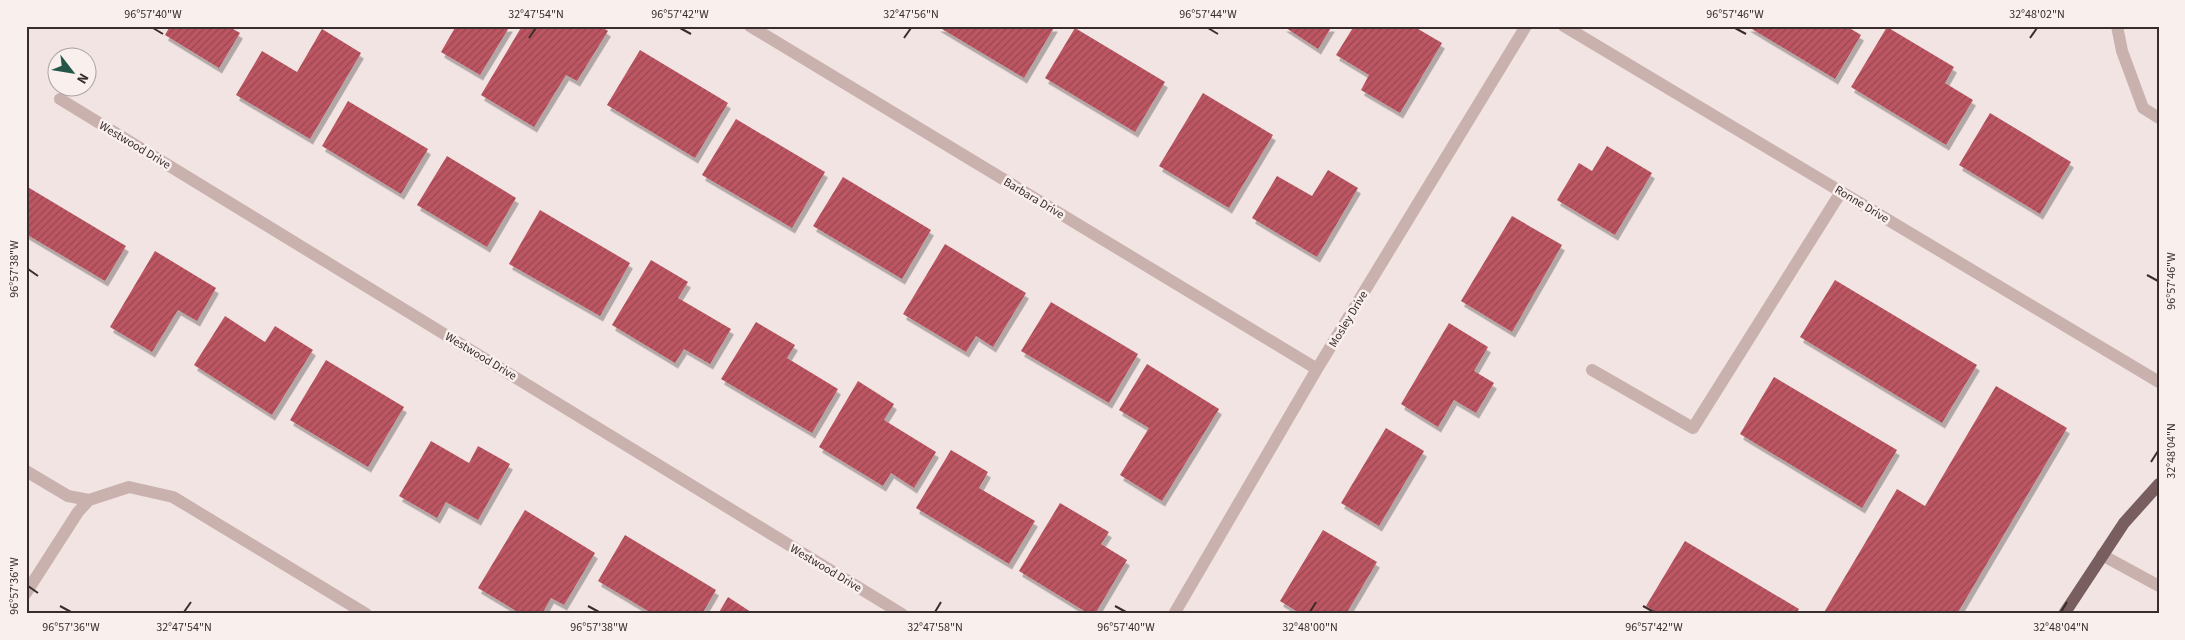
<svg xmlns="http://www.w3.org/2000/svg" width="2185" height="640" font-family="'Source Sans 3',sans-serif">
<defs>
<pattern id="building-hatch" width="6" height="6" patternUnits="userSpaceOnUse" patternTransform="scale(1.25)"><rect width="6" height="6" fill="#bc5662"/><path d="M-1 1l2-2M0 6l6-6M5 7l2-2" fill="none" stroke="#9a4751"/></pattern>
<filter id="shadow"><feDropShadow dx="3" dy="5.5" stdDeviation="0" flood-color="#0004"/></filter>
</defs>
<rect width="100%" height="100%" fill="#f2e4e2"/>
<path fill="url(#building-hatch)" filter="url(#shadow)" d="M170,26H228L240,33L219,68L165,35Z
M456,26H510L480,75L441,52Z
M522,26H600L608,31L577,81L566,75L534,127L481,95Z
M937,26H1055L1024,78Z
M1283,26H1332L1318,49Z
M1354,26H1413L1442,43L1400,113L1361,90L1369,75L1336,55Z
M1747,26H1846L1861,35L1835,79Z
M1887,27L1954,67L1945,83L1973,100L1946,145L1851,87Z
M1075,28L1165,82L1135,132L1045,78Z
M322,29L361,53L310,139L236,95L262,51L297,72Z
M640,50L728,103L695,158L607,105Z
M1203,93L1273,135L1229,208L1159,166Z
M348,101L428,149L401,194L322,146Z
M1990,113L2071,162L2040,214L1959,165Z
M736,119L825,172L792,228L702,175Z
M1607,146L1652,173L1615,235L1557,200L1579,163L1592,171Z
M447,156L516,198L487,247L417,205Z
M1328,170L1358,188L1317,257L1252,218L1277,176L1312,196Z
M843,177L931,230L902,279L813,226Z
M26,186L126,246L105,281L26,234Z
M540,210L630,263L600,316L509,264Z
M1512,216L1562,245L1512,332L1461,301Z
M945,244L1026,293L993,347L976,336L966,352L903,314Z
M155,251L216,288L197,321L178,310L152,352L110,327Z
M651,260L688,282L678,298L731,329L710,364L684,349L675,363L612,325Z
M1835,280L1977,365L1942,423L1800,337Z
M1051,302L1138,354L1109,403L1021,351Z
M225,316L265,342L275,326L313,350L272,415L194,365Z
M756,322L795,345L787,358L838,389L812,433L721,379Z
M1449,323L1488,347L1474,371L1494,383L1476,413L1454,400L1438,427L1401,404Z
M326,360L404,407L368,467L290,420Z
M1147,364L1219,409L1162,501L1120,475L1149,428L1119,410Z
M1774,377L1897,450L1862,508L1740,434Z
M858,381L894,404L884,420L936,452L914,488L891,473L883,486L819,447Z
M1996,386L2067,428L1957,614H1823L1897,489L1925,506Z
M1386,428L1424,451L1379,526L1341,503Z
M431,441L469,463L478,446L510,464L478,520L446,502L437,518L399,496Z
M951,450L988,472L979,488L1035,521L1009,564L916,508Z
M1060,503L1109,532L1101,544L1127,560L1095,614H1089L1019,571Z
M525,510L595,553L564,605L551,598L542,614H521L478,588Z
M1323,530L1377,562L1346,614H1301L1280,601Z
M625,535L716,590L702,614H653L598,581Z
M1685,541L1799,609L1796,614H1659L1646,606Z
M728,597L754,614H718Z"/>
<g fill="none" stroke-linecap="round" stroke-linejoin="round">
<path stroke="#c9b1ae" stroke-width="12" d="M750,26L1317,369
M1564,26L2159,382
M2117,26L2122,51L2143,108L2159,118
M60,99L902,614
M1592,370L1693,428L1841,192
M26,471L68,496L89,500L78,512L26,593
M89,500L129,487L173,497L366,614
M2102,555L2159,586
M1174,614L1317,369L1526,26"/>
<path stroke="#795e5f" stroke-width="12" d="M2064,614L2124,523L2159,484"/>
</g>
<path fill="none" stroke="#392c2c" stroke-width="2" d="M153,28L163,34M680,28L691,34M1208,28L1218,34M1735,28L1746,34M529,38L536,28M904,38L911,28M2030,38L2037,28M28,269L38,276M2147,275L2158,281M2151,462L2158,451M28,586L38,593M60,606L71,612M588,606L599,612M1115,606L1126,612M1643,606L1654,612M184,612L191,602M935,612L941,602M1310,612L1316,602M2061,612L2067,602"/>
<g text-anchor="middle" stroke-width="5" stroke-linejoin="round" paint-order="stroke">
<g font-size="12" fill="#392c2c" stroke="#f9f0ee">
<text transform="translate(135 145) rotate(31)" y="4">Westwood Drive</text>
<text transform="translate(1034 198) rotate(31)" y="4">Barbara Drive</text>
<text transform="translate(1862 204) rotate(31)" y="4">Ronne Drive</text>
<text transform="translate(1348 319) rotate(-59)" y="4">Mosley Drive</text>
<text transform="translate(481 356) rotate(31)" y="4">Westwood Drive</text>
<text transform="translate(826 568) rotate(31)" y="4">Westwood Drive</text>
</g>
</g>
<rect width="2185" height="640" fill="none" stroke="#f9f0ee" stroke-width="55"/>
<g transform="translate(72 72) rotate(121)"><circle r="24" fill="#f9f0ee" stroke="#aca2a0"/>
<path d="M0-4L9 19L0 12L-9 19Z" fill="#245748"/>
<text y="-8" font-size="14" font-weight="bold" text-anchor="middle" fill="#392c2c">N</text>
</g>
<rect x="28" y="28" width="2130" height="584" fill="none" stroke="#392c2c" stroke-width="2"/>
<g font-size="12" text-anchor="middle" fill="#392c2c">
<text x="153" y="18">96°57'40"W</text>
<text x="536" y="18">32°47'54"N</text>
<text x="680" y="18">96°57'42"W</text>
<text x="911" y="18">32°47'56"N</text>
<text x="1208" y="18">96°57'44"W</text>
<text x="1735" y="18">96°57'46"W</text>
<text x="2037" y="18">32°48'02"N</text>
<text transform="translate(14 269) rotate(-90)" y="4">96°57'38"W</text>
<text transform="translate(2171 281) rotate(-90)" y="4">96°57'46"W</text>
<text transform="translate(2171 451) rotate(-90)" y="4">32°48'04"N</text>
<text transform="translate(14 586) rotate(-90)" y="4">96°57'36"W</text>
<text x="71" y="631">96°57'36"W</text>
<text x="184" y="631">32°47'54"N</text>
<text x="599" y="631">96°57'38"W</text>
<text x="935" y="631">32°47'58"N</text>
<text x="1126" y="631">96°57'40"W</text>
<text x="1310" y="631">32°48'00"N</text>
<text x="1654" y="631">96°57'42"W</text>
<text x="2061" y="631">32°48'04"N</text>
</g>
</svg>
